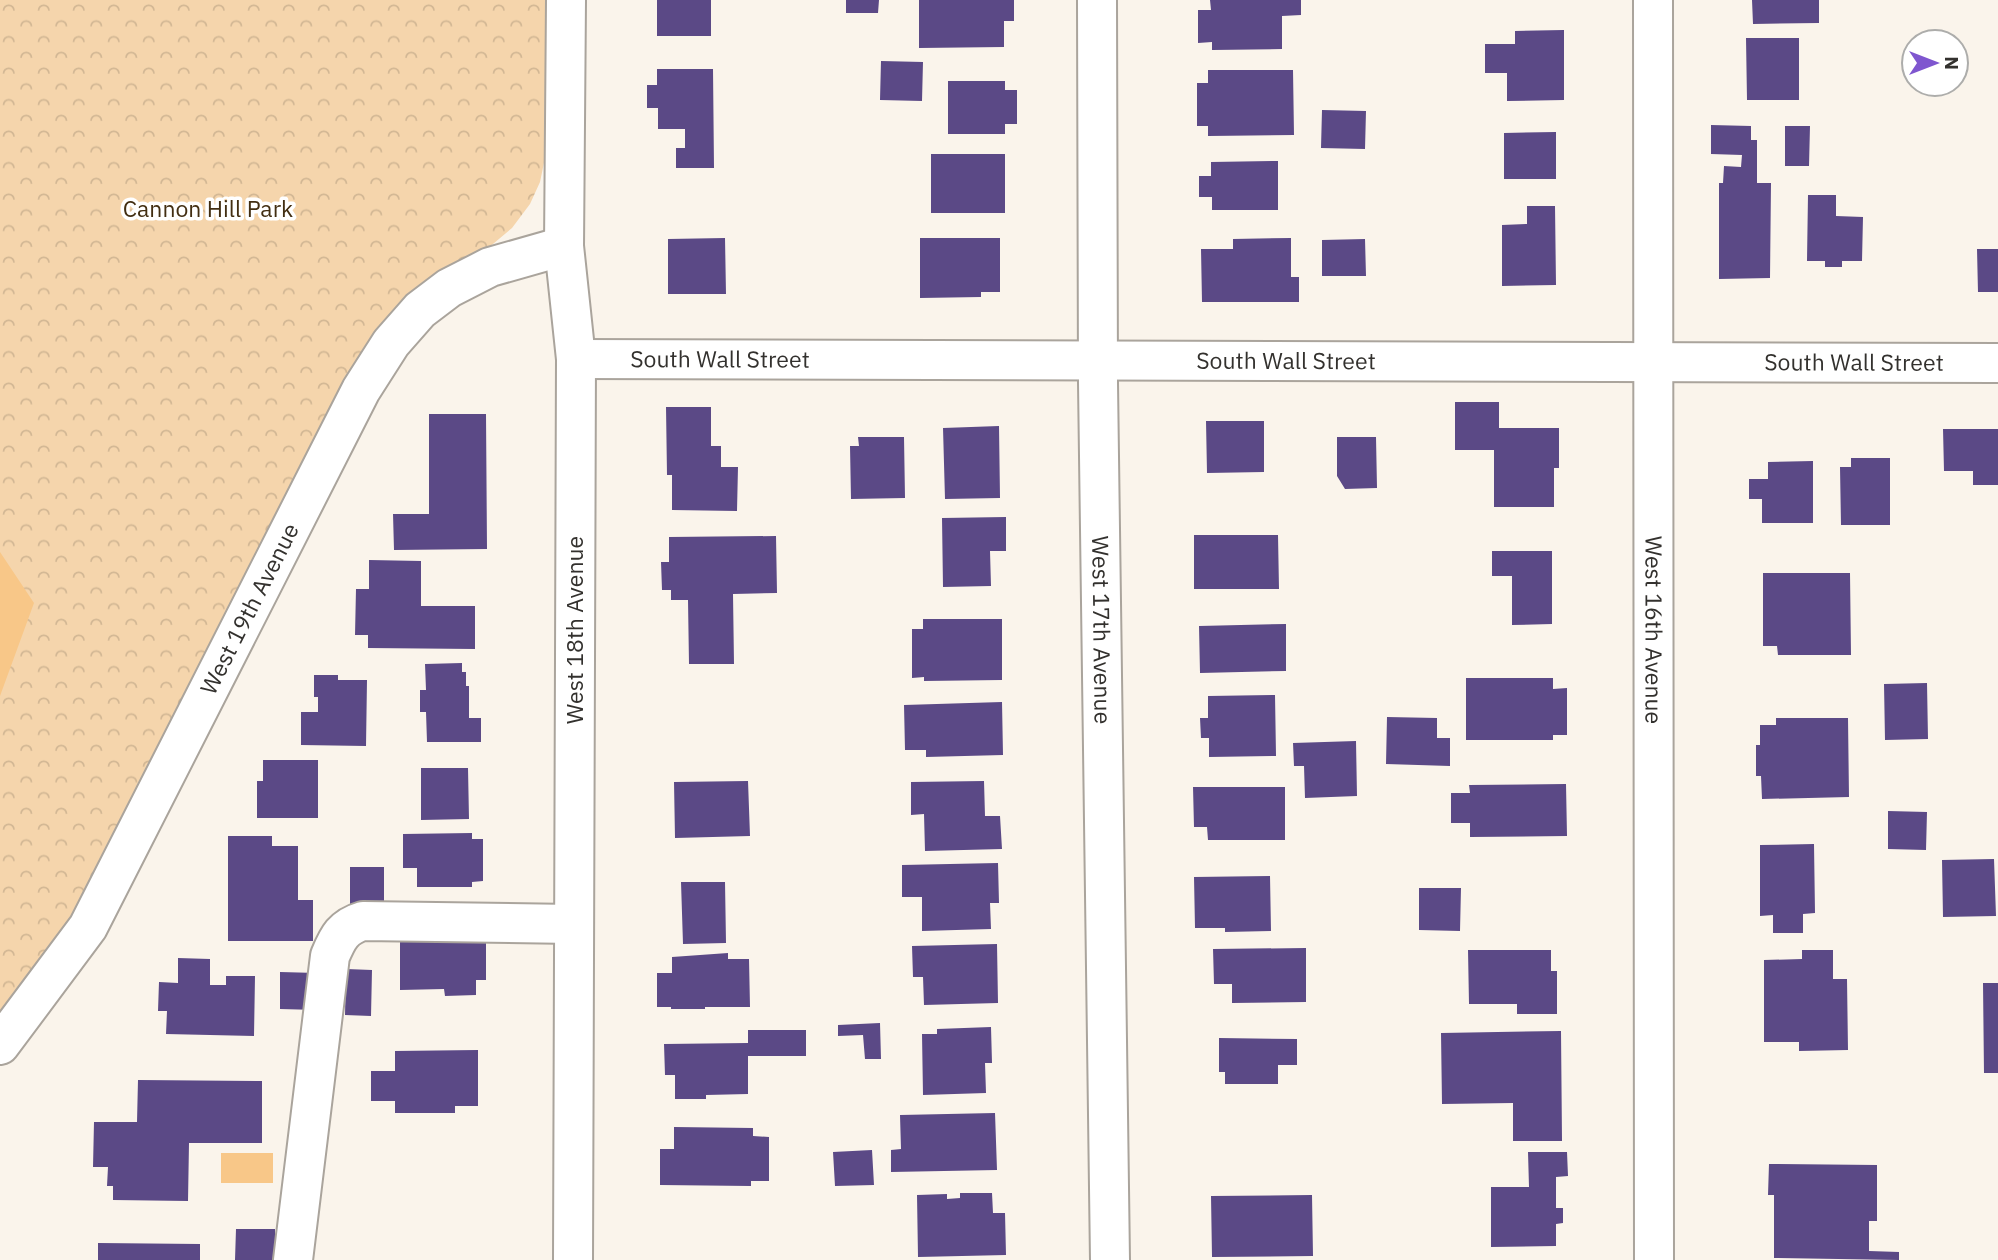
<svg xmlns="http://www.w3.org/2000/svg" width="1998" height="1260" font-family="'IBM Plex Sans',sans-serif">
<defs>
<pattern id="park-crowns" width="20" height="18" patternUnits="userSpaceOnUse" patternTransform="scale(1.75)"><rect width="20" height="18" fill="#f5d5ac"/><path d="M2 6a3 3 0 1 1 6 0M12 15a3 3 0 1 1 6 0" fill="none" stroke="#d2b794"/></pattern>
</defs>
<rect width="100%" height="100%" fill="#faf4eb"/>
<path fill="url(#park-crowns)" d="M0,0H546L545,158L540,182L530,204L512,228L481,254L375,335L347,376L72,927L0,1024Z"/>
<path fill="#f8c788" d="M0,552L34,603L0,696Z
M221,1153H273V1183H221Z"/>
<path fill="#5b4986" d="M657,0H711V36H657Z
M846,0H879L878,13H846Z
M919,0H1014V21H1004V47L919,48Z
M1210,0H1301V15L1282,16V49L1212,50V42L1198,43V10H1211Z
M1752,0H1819V23L1753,24Z
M1564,30V100L1507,101V73H1485V44H1515V31Z
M1746,38H1799V100H1747Z
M881,61L923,62L922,101L880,100Z
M657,69H713L714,168H676V148H685V129H658V108H647V85H657Z
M1208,70H1293L1294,135L1208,136V126H1197V83H1208Z
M948,81H1005V90H1017V124H1005V134H948Z
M1322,110L1366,111L1365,149L1321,148Z
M1711,125L1751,126V140H1757V183H1771L1770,278L1719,279V183H1723L1724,166L1741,167L1742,155L1711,154Z
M1785,126H1810L1809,166H1785Z
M1556,132V179H1504V133Z
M931,154H1005V213H931Z
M1278,161V210H1212V197H1199V176H1211V162Z
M1808,195H1836V216L1863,217L1862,261H1842V267H1825V261H1807Z
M1527,206H1555L1556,285L1502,286V225L1527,224Z
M725,238L726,294H668V239Z
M920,238H1000V292H981V297L920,298Z
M1291,238V277H1299V302H1202L1201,249H1233V239Z
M1365,239L1366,276H1322V240Z
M1977,249H1998V292H1978Z
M1455,402H1499V428H1559V468H1554V507H1494V450H1455Z
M666,407H711V446H721V467H738L737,511L672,510V475H667Z
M429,414H486L487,549L394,550L393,514H429Z
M1206,421H1264V472L1207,473Z
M999,426L1000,498L945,499L943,428Z
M1943,429H1998V485H1973V471H1944Z
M858,437H904L905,498L851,499L850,446H859Z
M1337,437H1376L1377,488L1345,489L1337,476Z
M1851,458H1890V525H1841L1840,467H1851Z
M1813,461V523H1762V499H1749V479H1768V462Z
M1006,517V551H990L991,586L943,587L942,518Z
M1194,535H1278L1279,589H1194Z
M776,536L777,593L733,594L734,664H689L688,600H671V590H662L661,562H669V537Z
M1492,551H1552V624L1512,625V576H1492Z
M369,560L421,561V606H475V649L368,648V635H355L356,589H369Z
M1763,573H1850L1851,655H1778L1777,646H1763Z
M923,619H1002V680L924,681V677L912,678V629H923Z
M1286,624V671L1200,673L1199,626Z
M462,663V672H466V686H469V718H481V742H427L426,712H420V690H426L425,664Z
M314,675H338V680H367L366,746L301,745V712H318V697H314Z
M1466,678H1553V689L1567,688V735H1553V740H1466Z
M1927,683L1928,739L1885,740L1884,684Z
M1275,695L1276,756L1209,757V738H1201L1200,718H1208V696Z
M1002,702L1003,755L926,757V750H905L904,705Z
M1387,717L1437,718V738H1450V766L1386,764Z
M1776,718H1848L1849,797L1762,799L1761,776H1756V745H1760V725H1776Z
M1356,741L1357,796L1305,798L1304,766H1294L1293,743Z
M263,760H318V818H257V781H263Z
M421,768H468L469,819L421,820Z
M748,781L750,836L675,838L674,782Z
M984,781L985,816H1000L1002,849L925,851L924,814L911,815V782Z
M1566,784L1567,836L1470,837V823H1451V793H1470L1469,785Z
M1193,787H1285V840H1208L1207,827H1194Z
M1888,811L1927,812L1926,850L1888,849Z
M472,833V839H483V881L472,882V887H417V868H403V834Z
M228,836H272V846H298V900H313V941H228Z
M1814,844L1815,913L1803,914V933H1773V915L1760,916V845Z
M1994,859L1996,916L1943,917L1942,860Z
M998,863L999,903H990L991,929L922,931V897H902V865Z
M350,867H384V903L350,904Z
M1270,876L1271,931L1225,932V928H1195L1194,877Z
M681,882H725L726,943L683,944Z
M1419,888H1461L1460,931L1419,930Z
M486,937V980H476V995L445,996L444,989L400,990V938Z
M997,944L998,1003L924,1005L923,977H913L912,946Z
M1306,948V1002L1232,1003V984H1214L1213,949Z
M1468,950H1551V971H1557V1014H1517V1004H1469Z
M1802,950H1833V979H1847L1848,1050L1799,1051V1042H1764V960L1802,959Z
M728,953V959H749L750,1007H705V1009H671V1007H657V973H672V957Z
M178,958L210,959V985H226V976H255L254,1036L166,1034L167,1011H158L159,982L178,983Z
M346,969L372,970L371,1016L345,1015Z
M280,972L317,973V1010L280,1009Z
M1983,983H1998V1073H1984Z
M880,1023L881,1059H865L863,1035L838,1036V1025Z
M991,1027L992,1063H985L986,1093L923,1095L922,1034H937V1029Z
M748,1030H806V1056H748V1094L706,1095V1099H675V1075H665L664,1044L748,1043Z
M1561,1031L1562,1141H1513V1103L1442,1104L1441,1033Z
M1219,1038L1297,1039V1065H1278V1084H1225V1072H1219Z
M478,1050V1106H455V1113H395V1101H371V1071H395V1051Z
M138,1080L262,1081V1143H189L188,1201L113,1200V1186H107L108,1167H93L94,1122H137Z
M995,1113L997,1170L891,1172V1150L901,1149L900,1115Z
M674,1127L753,1128V1136L769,1137V1181H751V1186L660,1185V1149H674Z
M872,1150L874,1185L835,1186L833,1152Z
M1528,1152H1567L1568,1176L1556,1177V1208H1563V1223L1556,1224V1246L1491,1247V1187H1529Z
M1769,1164L1877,1165V1221H1869V1251L1899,1252V1260L1774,1258V1195H1768Z
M960,1193H992L993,1213H1005L1006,1255L918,1257L917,1195L947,1194V1199L960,1198Z
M1312,1195L1313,1256L1212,1257L1211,1196Z
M236,1229H275V1260H235Z
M98,1243L200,1244V1260H98Z"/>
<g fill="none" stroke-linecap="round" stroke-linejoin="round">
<g stroke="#aaa49c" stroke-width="42">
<g id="minor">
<path d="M566,0L564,246L576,359L573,1260"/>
<path id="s1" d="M1097,0L1098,383L1110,1260"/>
<path id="s2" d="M1653,0L1654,1260"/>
<path id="s3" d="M576,359L1998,363"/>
<path id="s4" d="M0,1045L88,927L361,390L391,343L420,310L449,288L490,267L564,246"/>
<path d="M293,1260L330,956C338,937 343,927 363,921L574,924"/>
</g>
</g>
<use href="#minor" stroke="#fff" stroke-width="38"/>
</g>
<g text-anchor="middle" stroke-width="7" stroke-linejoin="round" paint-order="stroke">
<g font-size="23" fill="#422e12" stroke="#fff">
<text x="208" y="217">Cannon Hill Park</text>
</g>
<g font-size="23" fill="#33312e" stroke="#fff">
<text dy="8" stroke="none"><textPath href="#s3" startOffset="144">South Wall Street</textPath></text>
<text dy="8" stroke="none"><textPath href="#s3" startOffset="710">South Wall Street</textPath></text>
<text dy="8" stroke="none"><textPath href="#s3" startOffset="1278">South Wall Street</textPath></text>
<text dy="8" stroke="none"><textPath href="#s4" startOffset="504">West 19th Avenue</textPath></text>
<text transform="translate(575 630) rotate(-90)" y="8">West 18th Avenue</text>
<text dy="8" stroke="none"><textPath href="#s1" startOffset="630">West 17th Avenue</textPath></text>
<text dy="8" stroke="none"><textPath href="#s2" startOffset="630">West 16th Avenue</textPath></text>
</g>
</g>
<g transform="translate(1935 63) rotate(90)"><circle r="33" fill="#ffffff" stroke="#adadab" stroke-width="2"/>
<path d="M0-5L12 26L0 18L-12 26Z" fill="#7f56cf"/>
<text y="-10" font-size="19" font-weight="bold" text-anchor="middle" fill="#33312e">N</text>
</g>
</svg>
